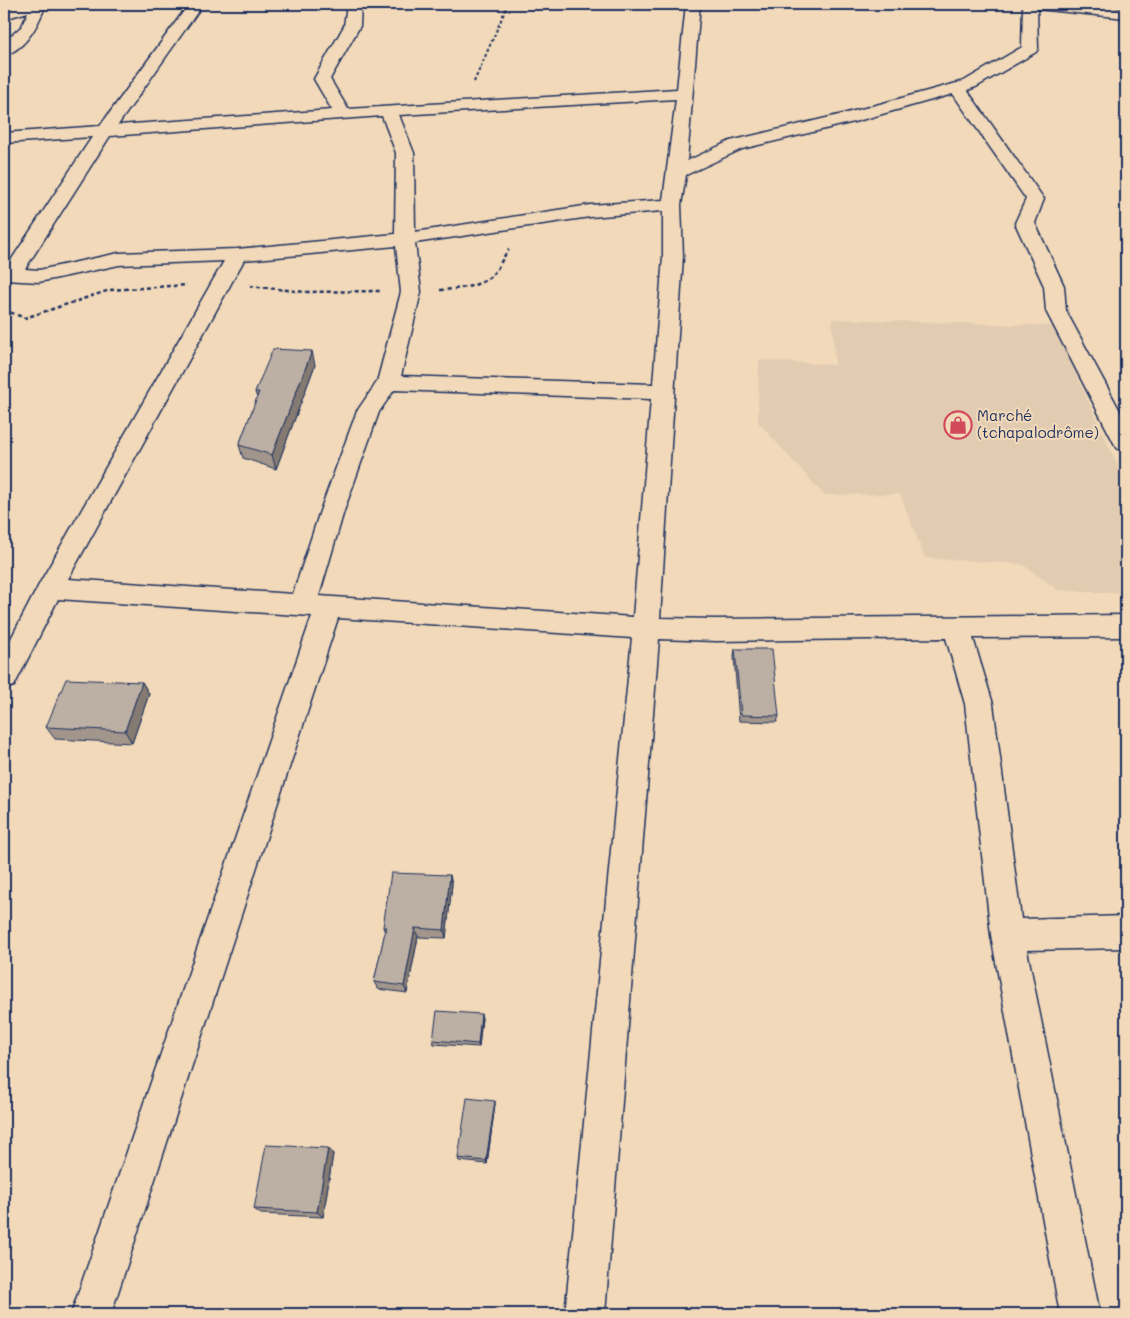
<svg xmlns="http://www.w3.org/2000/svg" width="1130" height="1318" font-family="Mali,sans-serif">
<rect width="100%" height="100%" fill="#f1d9b9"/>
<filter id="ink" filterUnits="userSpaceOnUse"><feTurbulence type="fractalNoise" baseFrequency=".02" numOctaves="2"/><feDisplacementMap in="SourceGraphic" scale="10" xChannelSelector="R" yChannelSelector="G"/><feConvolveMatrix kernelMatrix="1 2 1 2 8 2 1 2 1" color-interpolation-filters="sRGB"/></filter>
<g filter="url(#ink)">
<path fill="#e1ccb2" d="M832,319L1054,326L1126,484V594L1058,590L1022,564L925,558L900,494L824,495L758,422L759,360L835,365Z"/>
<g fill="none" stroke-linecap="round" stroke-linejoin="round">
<g stroke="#1b2f5e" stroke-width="3">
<path id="minor" d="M23,4H46C39,23 26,50 4,55V42L22,26L28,12L4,19V9Z
M189,4H203L118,125L332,110L314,79L344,26L347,4H361L360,26L330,79L348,109L677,89L686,4H700L687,161L730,141L843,114L964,81L1022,47L1023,4H1077L1126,9V18L1037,9L1038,49L1036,52L976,87L967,90L1044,199L1035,223L1064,286L1066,311L1126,422V451L1118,449L1114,443L1046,311L1044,286L1015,223L1026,199L953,94L854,122L742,149L686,175L681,205L683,256L660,618L716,619L1126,615V637L973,638L993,704L1021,919L1126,916V948L1027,950L1100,1314H1060L991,935L965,704L946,638L716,641L659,639L605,1314H565L632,638L338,618L111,1314H71L312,616L58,599L14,686L4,689V652L41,581L224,261L119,265L39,282L4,280V268H6L92,137L4,143V133L100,126ZM676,99L663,200L590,205L415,232L414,153L399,115ZM382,116L396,153L395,234L237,249L119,253L39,270L25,269L110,136ZM663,211V256L653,384L401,376L421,292L415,243L590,217ZM396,246L401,292L377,382L357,411L320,511L293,594L68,579L244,260ZM394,390L651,399L633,617L319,596L344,511L379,412Z"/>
</g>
<path stroke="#1b2f5e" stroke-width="2" stroke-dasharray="3 2.5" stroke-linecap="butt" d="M474,82L508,4"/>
<path stroke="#1b2f5e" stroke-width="2.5" stroke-dasharray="4 3" stroke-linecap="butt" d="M250,286L305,292L381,291
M440,290C458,289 485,287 496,270C501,264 503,256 509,250
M4,310L25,318L110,290L187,285"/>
<use href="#minor" fill="#f1d9b9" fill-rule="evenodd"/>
</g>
<path fill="#a2968c" stroke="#1b2f5e" d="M315,365L276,469L243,458L239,445L257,398L255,392Z
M735,649L779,716L777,722L739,721L734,656Z
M142,682L149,694L132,743L55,739L46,727Z
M450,875L452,884L446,938L418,937L407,993L378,989L374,982L385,933L383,927Z
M482,1018L479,1047L434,1044L433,1040Z
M495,1104L487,1164L459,1161L458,1158Z
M328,1148L333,1154L323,1217L261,1214L254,1209Z
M1126,1204V1215L1124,1214Z"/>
<path fill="#847a72" stroke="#1b2f5e" d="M312,351L315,365L276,469L272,455Z
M142,682L149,694L132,743L125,731Z
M450,875L452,884L446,938L444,930Z
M415,928L418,937L407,993L404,986Z
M481,1014L482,1018L479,1047L478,1044Z
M495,1101V1104L487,1164L486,1161Z
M328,1148L333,1154L323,1217L317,1212Z"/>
<path fill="#bcafa3" stroke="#1b2f5e" d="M273,349L312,351L272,455L239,445L259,392H255Z
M735,649H772L779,716L741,715Z
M66,679L142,682L125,731L46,727Z
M391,873L450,875L444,930L415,928L404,986L374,982L386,927H383Z
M437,1011L481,1014L478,1044L433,1040Z
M467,1098L495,1101L486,1161L458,1158Z
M266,1145L328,1148L317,1212L254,1209Z"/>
</g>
<defs>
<g id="shop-ring" transform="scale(1.4375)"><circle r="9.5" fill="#f1d9b9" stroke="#d1495b" stroke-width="1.5"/><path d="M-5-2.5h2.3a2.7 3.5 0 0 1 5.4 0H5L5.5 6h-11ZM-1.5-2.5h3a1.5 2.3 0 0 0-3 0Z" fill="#d1495b"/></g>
</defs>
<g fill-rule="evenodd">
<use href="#shop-ring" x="958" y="425"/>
</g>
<g text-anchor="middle" stroke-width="4" stroke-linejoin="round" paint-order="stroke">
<g font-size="15" fill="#1b2f5e" stroke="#f1d9b9" text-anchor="start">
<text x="977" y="421">Marché<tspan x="977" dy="17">(tchapalodrôme)</tspan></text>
</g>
</g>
<rect width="1130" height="1318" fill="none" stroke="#f1d9b9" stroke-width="20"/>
<rect x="10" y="10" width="1110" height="1298" fill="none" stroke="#1b2f5e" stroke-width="2" filter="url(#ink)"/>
</svg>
